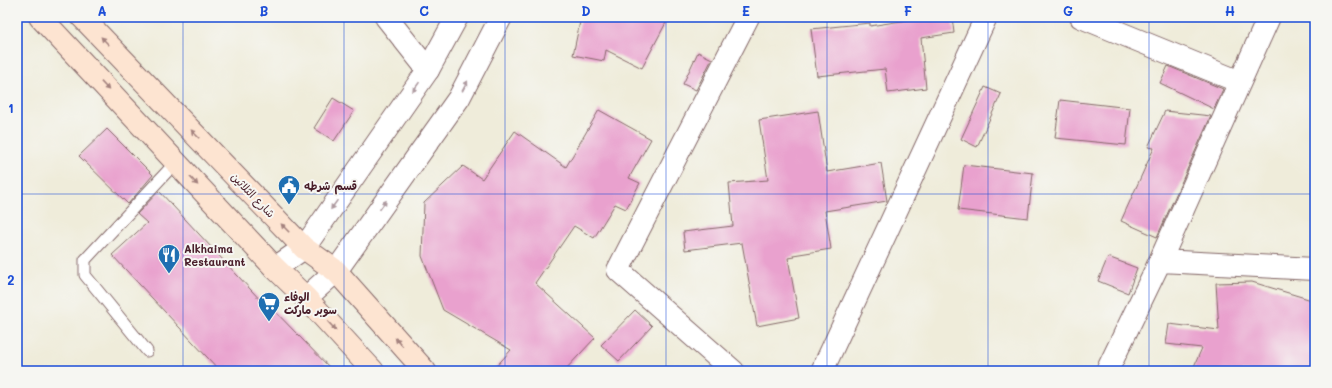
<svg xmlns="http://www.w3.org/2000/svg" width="1332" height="388" font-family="Mali,'Playpen Sans Arabic',sans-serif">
<rect width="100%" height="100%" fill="#f6f6f2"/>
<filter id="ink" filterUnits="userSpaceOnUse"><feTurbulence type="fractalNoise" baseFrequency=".025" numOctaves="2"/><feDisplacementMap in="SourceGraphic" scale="8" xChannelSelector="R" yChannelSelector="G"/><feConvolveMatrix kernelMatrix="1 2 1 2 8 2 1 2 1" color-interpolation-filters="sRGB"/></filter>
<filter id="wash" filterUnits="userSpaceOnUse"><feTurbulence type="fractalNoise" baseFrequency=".012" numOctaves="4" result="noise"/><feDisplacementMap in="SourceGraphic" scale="16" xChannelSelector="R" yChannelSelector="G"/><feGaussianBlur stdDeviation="0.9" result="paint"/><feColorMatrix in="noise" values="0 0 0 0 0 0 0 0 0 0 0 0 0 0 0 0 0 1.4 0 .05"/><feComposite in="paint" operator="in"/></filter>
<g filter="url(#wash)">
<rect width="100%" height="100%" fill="#efecda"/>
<g id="blocks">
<path fill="#e9a1ce" d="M581,17H669L642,68L606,50L604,61L573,55Z
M927,17H952L954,33L921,38L926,88L888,93L885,69L817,76L811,29L870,23V26Z
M698,52L712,59L696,90L683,84Z
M1168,66L1223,89L1214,109L1160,83Z
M985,87L1001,94L977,147L961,139Z
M333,98L354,111L334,141L314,128Z
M1060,100L1130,108L1126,145L1055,138Z
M599,110L651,139L629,178L640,183L626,209L615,204L594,238L574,226L535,283L595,338L564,371H492L511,350L443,310L422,256L424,203L463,166L482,179L515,131L566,167Z
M818,111L827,172L881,163L887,201L825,211L831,249L793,255L794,257L788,258L799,318L757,326L742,243L685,250L683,232L733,226L729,183L768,180L759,120Z
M1165,111L1211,116L1157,237L1121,221L1154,148L1148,147Z
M107,129L153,175L128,204L79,156Z
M964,165L1033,173L1028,218L958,210Z
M159,191L264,304L266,302L333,371H220L112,255L147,223L137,214Z
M1108,257L1137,268L1128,293L1098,281Z
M1252,282L1315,301V371H1192L1202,348L1166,344L1169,324L1219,330L1216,283Z
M635,310L652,326L619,361L601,345Z"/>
</g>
</g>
<g filter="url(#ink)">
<use href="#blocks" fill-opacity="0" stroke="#846768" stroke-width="1"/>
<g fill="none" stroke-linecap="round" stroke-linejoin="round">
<g stroke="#846768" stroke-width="13">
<path id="service" d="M147,351L85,275V260L176,162"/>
</g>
<g stroke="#846768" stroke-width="24">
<path id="minor" d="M386,17L428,70
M1081,17L1240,82
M1160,261L1315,269
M733,371L618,270L748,17
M822,371L986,17
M1107,371L1160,261L1269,17"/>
</g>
<g stroke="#846768" stroke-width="24">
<path id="tertiary" d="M275,268L304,248L428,70L457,17
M306,298L336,271L459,98L501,17"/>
</g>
<g stroke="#846768" stroke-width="24">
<path id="secondary" d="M40,17L275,268L306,298L373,371
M82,17L304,248L336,271L425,371"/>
</g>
<use href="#service" stroke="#fff" stroke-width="11"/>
<use href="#minor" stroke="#fff" stroke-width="22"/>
<use href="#tertiary" stroke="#fff" stroke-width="22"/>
<use href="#secondary" stroke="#fde4d1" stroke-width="22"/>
</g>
<defs><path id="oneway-solid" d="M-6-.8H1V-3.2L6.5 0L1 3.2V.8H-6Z"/></defs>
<g fill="#a4827e">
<use href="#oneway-solid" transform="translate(105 41) rotate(-134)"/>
<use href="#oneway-solid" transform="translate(105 86) rotate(47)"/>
<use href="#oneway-solid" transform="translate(195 134) rotate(-134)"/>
<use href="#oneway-solid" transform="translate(194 181) rotate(47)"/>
<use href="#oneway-solid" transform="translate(285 228) rotate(-134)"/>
<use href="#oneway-solid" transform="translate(332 326) rotate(47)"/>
<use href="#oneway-solid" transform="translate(399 342) rotate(-132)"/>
</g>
<g fill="#ae9aa0">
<use href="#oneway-solid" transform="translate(465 86) rotate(-62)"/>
<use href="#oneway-solid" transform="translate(416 87) rotate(125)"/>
<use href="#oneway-solid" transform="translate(334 205) rotate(125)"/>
<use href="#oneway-solid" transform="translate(383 205) rotate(-55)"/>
</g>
</g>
<path fill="none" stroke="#1d4ed8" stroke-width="1" stroke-opacity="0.55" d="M183,17V371M344,17V371M505,17V371M666,17V371M827,17V371M988,17V371M1149,17V371M17,194H1315"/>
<defs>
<g id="civic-pin" transform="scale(1.15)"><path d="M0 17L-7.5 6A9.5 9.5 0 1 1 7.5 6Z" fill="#1f6fb2" stroke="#f6f6f2"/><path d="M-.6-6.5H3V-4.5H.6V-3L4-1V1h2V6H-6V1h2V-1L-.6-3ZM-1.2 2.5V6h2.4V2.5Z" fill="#fff"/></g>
<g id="restaurant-pin" transform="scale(1.15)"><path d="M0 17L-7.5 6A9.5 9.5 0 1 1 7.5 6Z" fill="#1f6fb2" stroke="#f6f6f2"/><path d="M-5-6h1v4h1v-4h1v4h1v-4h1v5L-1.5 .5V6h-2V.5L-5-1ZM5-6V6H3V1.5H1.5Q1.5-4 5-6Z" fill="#fff"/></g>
<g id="supermarket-pin" transform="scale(1.15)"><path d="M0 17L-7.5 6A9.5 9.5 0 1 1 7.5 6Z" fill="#1f6fb2" stroke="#f6f6f2"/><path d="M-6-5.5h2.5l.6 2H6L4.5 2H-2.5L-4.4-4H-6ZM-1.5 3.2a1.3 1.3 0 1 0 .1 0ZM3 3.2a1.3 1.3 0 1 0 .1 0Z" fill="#fff"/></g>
</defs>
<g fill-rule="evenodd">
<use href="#civic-pin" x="289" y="186"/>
<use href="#restaurant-pin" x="169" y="255"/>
<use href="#supermarket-pin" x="269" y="303"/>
</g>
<g text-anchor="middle" stroke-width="4" stroke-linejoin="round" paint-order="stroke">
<g font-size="11" font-weight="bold" fill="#4a1f2b" stroke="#f6f6f2" text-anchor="start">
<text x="304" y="190">قسم شرطه</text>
<text x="184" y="253">Alkhaima<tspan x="184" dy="13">Restaurant</tspan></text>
<text x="284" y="301">الوفاء<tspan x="284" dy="13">سوبر ماركت</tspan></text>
</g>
<g font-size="11" fill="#4a1f2b" stroke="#f6f6f2">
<text transform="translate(253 195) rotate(46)" y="4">شارع الثلاثين</text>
</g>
</g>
<rect width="1332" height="388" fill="none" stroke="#f6f6f2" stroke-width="44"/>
<rect x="22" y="22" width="1288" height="344" fill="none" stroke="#1d4ed8" stroke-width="1.5"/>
<g font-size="13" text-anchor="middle" font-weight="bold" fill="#1d4ed8">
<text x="102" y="16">A</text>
<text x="264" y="16">B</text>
<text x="424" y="16">C</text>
<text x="586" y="16">D</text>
<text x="746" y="16">E</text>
<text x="908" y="16">F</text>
<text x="1068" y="16">G</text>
<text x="1230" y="16">H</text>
<text x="11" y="113">1</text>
<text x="11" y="285">2</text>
</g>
</svg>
